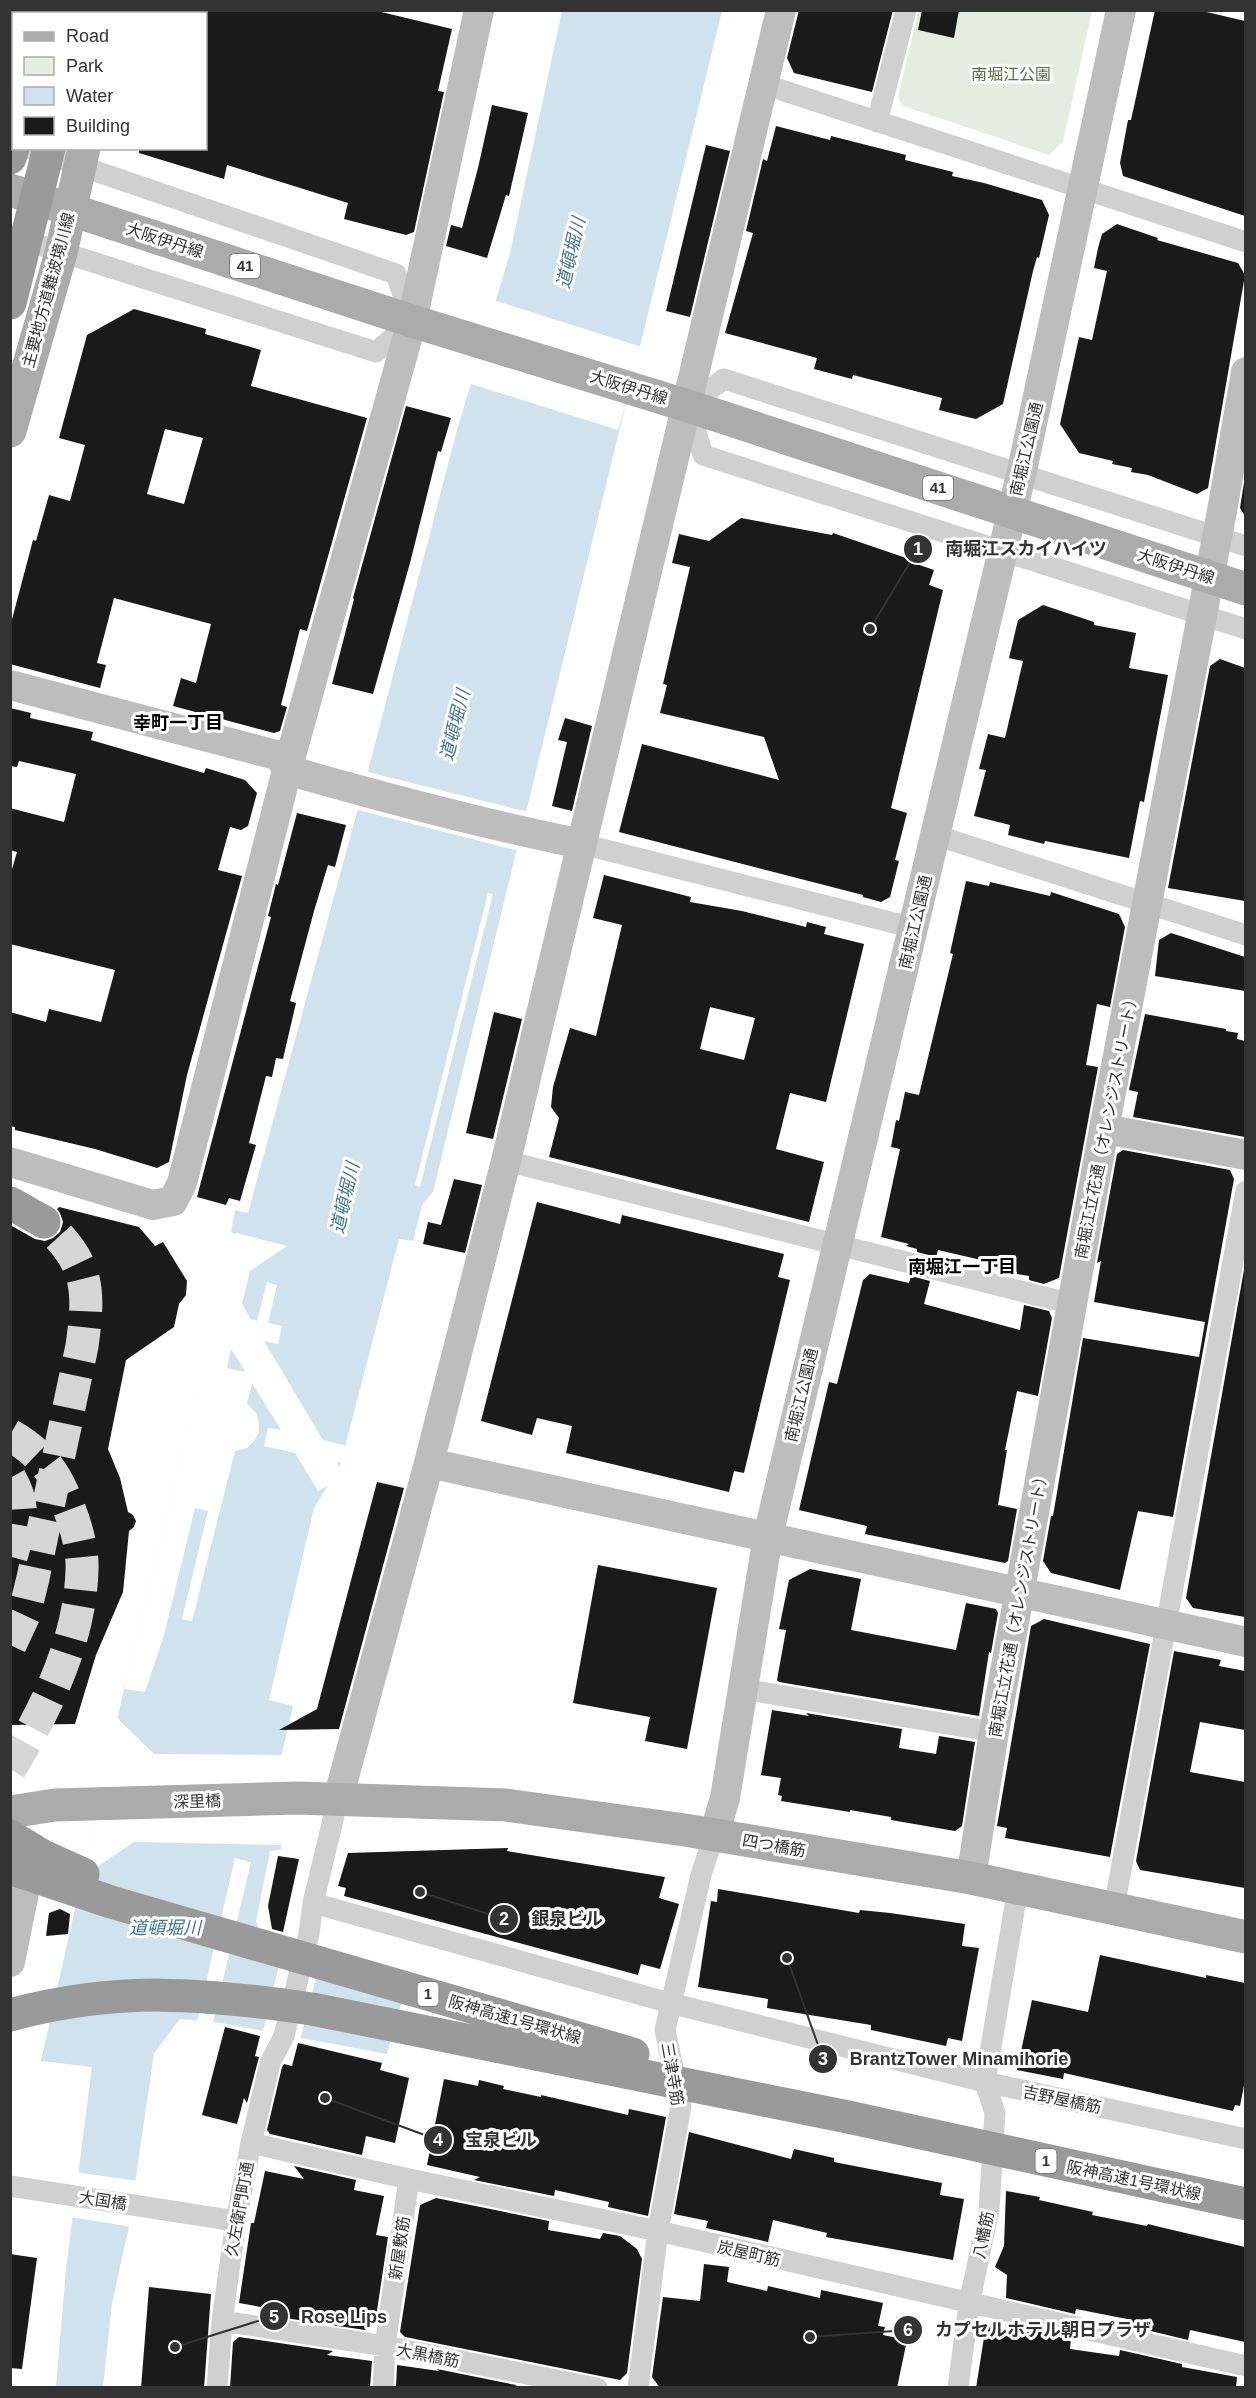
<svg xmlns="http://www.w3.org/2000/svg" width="1256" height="2398" font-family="Helvetica,'Noto Sans JP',sans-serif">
<rect width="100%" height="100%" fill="#fff"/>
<path fill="#e6ecdf" d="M918,11H1092L1063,142L1049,155L903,106L898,98Z"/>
<path fill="#cfe2ee" d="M562,11H722L433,1192L422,1205L413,1241L399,1239L340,1466L314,1508L269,1700L293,1706L282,1752L281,1850L270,1851L256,1921L265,1943L407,1982L387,2054L221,2023L180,2019L154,2053L128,2231L112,2303L103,2387H56L66,2269L92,2067L41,2061L124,1689L236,1234L231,1232L235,1210L248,1213L363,790L457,430L510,253Z"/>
<path fill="#fff" fill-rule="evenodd" d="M493,300L642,347L618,430L468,383Z
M364,771L528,812L519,851L354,809Z
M488,893L493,894L420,1187L415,1185Z
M236,1233L287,1246L250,1271L242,1304L251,1319L257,1321L267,1282L277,1285L268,1323L282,1326L278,1344L264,1341L323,1440L348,1446L344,1463L337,1462L341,1470L334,1482L318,1491L295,1453L264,1446L268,1428L281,1430L252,1383L247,1404L256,1413L259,1423V1433L254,1441L247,1448L235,1451L192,1621L182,1619L208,1511L195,1508L164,1635L145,1692L124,1689L212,1330L209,1329L220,1284L224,1281ZM231,1349L244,1369V1372L227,1368Z
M117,1718L154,1754L285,1755V1840L280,1845L134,1842L82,1877Z
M235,1858L251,1862L213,2022L197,2021Z
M284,1945L322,1955L300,2040L263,2031Z
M75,2172L138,2181L132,2227L70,2217Z"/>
<path fill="#1a1a1a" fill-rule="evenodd" d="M206,10H373L452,29L438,91L444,92L414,232L406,235L344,219L348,203L227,165L224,179L139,153V149L206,148Z
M799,10H893L872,92L794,73L787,58Z
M922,10H959L954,38L918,30Z
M1155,10H1198L1245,21V216L1123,176L1120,163L1128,120H1131Z
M492,105L528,113L509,196L506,195L487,258L446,246L451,225L462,228L478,168Z
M776,126L830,140L831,136L906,155L905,160L953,172L952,176L984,183L1042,200L1049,215L1039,258L1037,257L1033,271L1003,404L976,419L963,416L939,410L942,398L853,375L852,379L814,369L817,358L725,333L753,233L746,231L763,159L767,161Z
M706,145L730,151L690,317L666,311Z
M1117,224L1158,238L1157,240L1238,263L1245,275L1208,488L1197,494L1148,475L1131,472L1132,468L1112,464L1113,461L1079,453L1060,424L1079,337L1092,340L1107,271L1094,268L1098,248L1102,234Z
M134,309L206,329L205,334L261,350L251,386L367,418L307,631L300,629L281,705L287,707L280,731L274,733L173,706L181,678L196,683L211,624L114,598L97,663L106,665L100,688L10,664V627L33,540L36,541L49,495L70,501L85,445L59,438L87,335ZM165,429L203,438L184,504L147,494Z
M406,406L451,418L441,452L438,451L410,563L373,694L332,684L354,599L353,598Z
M1245,476V516L1240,508Z
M741,518L832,535L833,533L909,559L908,561L934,570L929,585L943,590L891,808L907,813L895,860L899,861L890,897L881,902L863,897V895L619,832L642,744L779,780L764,737L660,713L667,685L663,684L690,567L672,563L679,534L709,541Z
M1043,605L1094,622V625L1136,633L1129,668L1168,675L1144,802L1140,801L1129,858L1045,841L1044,844L1008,835L1010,825L974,816L986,770L979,769L988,734L1005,738L1023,661L1009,658L1018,620Z
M1220,659L1245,668V901L1168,888L1210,666Z
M10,708L31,713L30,718L93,732L91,740L204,773L206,768L245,780L257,793L248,826L241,830L230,827L218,870L242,876L187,1075L169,1162L157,1168L95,1149L15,1130V1127L10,1126V1012L46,1022L49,1009L101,1022L115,970L10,944V876L17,852L10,850V808L64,822L76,774L19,761L17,767L10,766Z
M565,718L592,726L572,811L552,806L567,742L558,740Z
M297,813L346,825L335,867L328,865L314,911L290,1001L296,1003L283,1059L276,1058L272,1077L266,1076L249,1143L256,1145L240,1201L229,1198L226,1205L197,1197L271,917L268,916L276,884L278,885Z
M604,875L691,897L690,902L742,911L806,927L807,922L826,927L824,934L864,944L826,1102L790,1093L776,1149L824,1162L809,1222L549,1157L559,1118L551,1107L553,1087L570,1028L596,1036L622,925L593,918ZM710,1007L755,1018L744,1060L700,1049Z
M966,881L989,886L990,882L1050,896L1051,892L1119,914L1125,927L1110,1007L1097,1004L1086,1065L1098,1067L1059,1278L1044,1284L1029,1280V1276L1017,1274V1272L980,1263L981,1260L938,1250L936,1257L917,1252V1249L906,1246L909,1244L881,1237L900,1149L891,1147L896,1120L899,1121L905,1092L919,1095L953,954L950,953Z
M1171,933L1245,957V991L1155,976L1159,940Z
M494,1012L522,1019L493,1139L466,1133Z
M1145,1014L1226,1029V1031L1238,1033L1237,1039L1245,1041V1137L1133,1117L1138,1092L1129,1090Z
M1123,1150L1230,1170L1234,1179L1173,1517L1138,1511L1120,1590L1051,1573L1043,1561L1051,1516H1053L1083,1338L1199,1357L1205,1322L1094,1302L1101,1261L1097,1263L1117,1154Z
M454,1179L482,1185L465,1253L423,1244L428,1222L441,1225Z
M537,1202L620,1224L622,1215L784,1254L778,1277L790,1280L744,1473L734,1471L729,1492L566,1453L572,1426L537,1418L532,1435L481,1421Z
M59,1207L139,1227L155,1246L163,1242L187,1281L186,1295L179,1304L174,1327L126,1360L108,1449L120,1478L128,1512L133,1515L136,1521L134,1527L129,1531L123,1592L96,1655L75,1724L10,1725V1225L35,1239L45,1241L53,1238L60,1232L63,1222L60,1213L57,1209Z
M1245,1264V1617L1193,1608L1186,1598Z
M870,1274L909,1283L911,1276L930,1281L924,1304L1020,1330L1024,1305L1049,1311L1052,1318L1038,1396L1017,1391L1005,1450H1007L998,1505L1017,1509L1008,1561L1005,1563L865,1534L867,1526L799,1510L829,1382L837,1384L863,1280Z
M377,1482L404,1488L339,1729L279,1730L317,1709Z
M598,1565L717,1588L687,1749L645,1741L650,1717L573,1703Z
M810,1569L861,1579L851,1630L956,1650L966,1603L996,1609L998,1613L991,1653L989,1652L979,1716L779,1682L777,1680L786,1630L779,1629L789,1580Z
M1044,1619L1150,1644L1110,1857L1005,1838L1007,1828L997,1826L1031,1626Z
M1174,1651L1221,1660L1219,1666L1245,1671V1730L1200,1722L1190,1772L1245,1782V1888L1140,1870L1136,1861Z
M772,1710L809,1716L806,1713L902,1729L899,1748L936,1754L939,1736L975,1742L962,1826L955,1831L891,1820V1817L850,1810V1812L781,1801L782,1796L778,1795L781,1778L761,1775Z
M508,1848L507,1851L665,1877L659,1898L679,1904L660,1969L641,1964L638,1975L344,1896L346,1888L338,1886L348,1853Z
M278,1856L299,1859L283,1932L272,1929L268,1906Z
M718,1889L859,1913L860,1910L890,1913L965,1924L962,1946L979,1948L962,2041L948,2038L946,2046L871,2030V2025L767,2008L768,1999L698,1987L711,1901L717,1902Z
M60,1909L70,1914L68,1934L46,1936L49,1913Z
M1100,1955L1206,1978V1975L1245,1983V2080L1240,2106L1235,2105L1233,2111L1064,2073L1063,2079L1017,2070L1032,2000L1088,2012Z
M225,2027L260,2036L255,2056L259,2057L247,2103L244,2098L237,2124L202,2115Z
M298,2043L382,2063L380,2070L409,2078L395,2143L366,2136L362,2155L270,2134L267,2130L282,2067L284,2064L292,2066Z
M444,2079L478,2086L479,2080L504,2086L503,2089L541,2097V2095L628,2115L629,2109L666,2117L648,2216L608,2207L609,2202L555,2190L554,2196L474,2180L480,2177L427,2165Z
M689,2132L791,2159L794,2149L834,2158V2162L942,2183L940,2195L964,2199L953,2260L826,2237L827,2233L773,2220L768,2242L706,2228L708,2221L674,2214Z
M294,2166L356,2180L354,2190L384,2196L376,2235L388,2237L375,2324L365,2330L265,2315L272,2309L239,2303L251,2223H254L265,2171L304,2179Z
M1006,2191L1040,2197L1039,2200L1093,2212L1092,2215L1147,2226L1148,2224L1160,2227L1245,2247V2342L1190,2330L1188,2340L1126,2325L1127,2319L1076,2309L1075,2314L1006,2298L1007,2275L995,2267L1004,2246Z
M436,2198L549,2221L548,2230L600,2239L603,2233L620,2236L637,2249L642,2259L627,2373L620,2380L405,2337L400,2332L420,2205Z
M10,2254L37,2258L22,2369L10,2368Z
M704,2264L729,2267L727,2282L767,2291L768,2286L820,2298L821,2290L883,2303L878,2326L885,2327L883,2335L907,2340L897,2388H660L652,2377L663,2297L700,2301Z
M149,2287L211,2294L204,2388H141Z
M1006,2324L1071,2339L1070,2349L1119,2356L1120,2350L1182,2364V2367L1237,2377L1236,2388H976L986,2325L1005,2328Z
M239,2337L333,2351L327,2355L372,2361L370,2388H230L233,2342Z
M397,2365L439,2371L437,2369L516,2385V2388H396Z"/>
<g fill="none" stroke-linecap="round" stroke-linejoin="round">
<path stroke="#d6d6d6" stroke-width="33" stroke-dasharray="33 16" stroke-linecap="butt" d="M10,1435C40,1452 55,1472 67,1503C75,1523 83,1548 82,1570C80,1641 46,1709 10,1769
M10,1478C28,1510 19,1527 10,1561
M10,1645L24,1615L33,1578L82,1346C90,1288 89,1263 44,1222"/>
<path stroke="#d0d0d0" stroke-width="21" d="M763,84L1246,242
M877,122L906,10
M14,237L376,352L412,321L396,274L28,148
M1246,546L724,379L688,406L703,455L1246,629
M935,835L1246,935
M582,844L914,928
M506,1161L1072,1304
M743,1689L994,1732
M313,1903L670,2003L985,2082L1246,2139
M1114,1908L1246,1191
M251,2143L409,2179L658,2231L1246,2366
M10,2186L236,2221
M222,2321L385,2346L597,2388
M217,2388L222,2321L236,2221L251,2143L270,2063L284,2036L309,1934L313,1903L338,1799
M383,2388L385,2346L409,2179
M638,2388L658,2231L681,2106L665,2030L701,1875L714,1835
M958,2388L969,2304L989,2210L995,2113L985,2082L1018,1888"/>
<path stroke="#bdbdbd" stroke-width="30" d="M10,685L280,756L287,770C385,798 483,824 582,844
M1104,1129L1246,1155
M10,1162L153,1205L173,1201L182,1183L287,770L412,321L479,10
M429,1463L1246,1642
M338,1799L429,1463L506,1161L781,10
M714,1835L725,1798L768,1536L1021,475L1121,10
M971,1878L994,1732L1104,1129L1222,511L1246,372
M10,1962L29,1868L27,1850"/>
<path stroke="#ababab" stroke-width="33" d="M113,14L114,10
M10,38L14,24
M10,190L412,321L688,406L1246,589
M10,431L61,253L84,148
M10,1812L55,1805L297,1798L506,1805L685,1830L971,1878L1246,1937"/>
<path stroke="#9a9a9a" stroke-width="33" d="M44,14L45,10
M80,14L81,10
M10,158L14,145
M10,1203L44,1222"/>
<path stroke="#9a9a9a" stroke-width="33" d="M10,303L49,148
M10,1836L43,1856L83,1874
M10,1868L111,1902L633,2054
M10,2015C118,1986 203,1993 312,2009L848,2117L1246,2204"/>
</g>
<g text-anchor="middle" stroke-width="6" stroke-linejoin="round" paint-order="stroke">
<g fill="#fff" stroke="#707070" stroke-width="1.5">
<rect x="230" y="254" width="30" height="24" rx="4.5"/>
<rect x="923" y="476" width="30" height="24" rx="4.5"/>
<rect x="417.5" y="1982" width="21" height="24" rx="4.5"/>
<rect x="1035.5" y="2149" width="21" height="24" rx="4.5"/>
</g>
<g font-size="15" font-weight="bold" fill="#333">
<text x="245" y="271">41</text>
<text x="938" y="493">41</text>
<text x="428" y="1999">1</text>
<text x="1046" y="2166">1</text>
</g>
<g font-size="16" fill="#56703f" stroke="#fff">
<text x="1011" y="80">南堀江公園</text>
</g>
<g font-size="16" fill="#333" stroke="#fff">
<text transform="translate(165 240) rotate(18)" y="6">大阪伊丹線</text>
<text transform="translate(48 290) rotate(-75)" y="6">主要地方道難波境川線</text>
<text transform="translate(629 387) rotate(17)" y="6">大阪伊丹線</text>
<text transform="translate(1026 449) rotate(-77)" y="6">南堀江公園通</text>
<text transform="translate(1176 566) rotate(18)" y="6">大阪伊丹線</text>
<text transform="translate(915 922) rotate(-77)" y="6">南堀江公園通</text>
<text transform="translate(1106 1125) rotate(-79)" y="6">南堀江立花通（オレンジストリート）</text>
<text transform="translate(801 1395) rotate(-77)" y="6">南堀江公園通</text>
<text transform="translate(1018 1603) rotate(-80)" y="6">南堀江立花通（オレンジストリート）</text>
<text transform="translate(197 1801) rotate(-2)" y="6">深里橋</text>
<text transform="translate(774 1845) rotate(10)" y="6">四つ橋筋</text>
<text transform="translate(515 2019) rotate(16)" y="6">阪神高速1号環状線</text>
<text transform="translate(673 2074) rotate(80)" y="6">三津寺筋</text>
<text transform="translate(1062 2099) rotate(12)" y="6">吉野屋橋筋</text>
<text transform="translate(1134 2180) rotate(12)" y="6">阪神高速1号環状線</text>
<text transform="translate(103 2200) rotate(9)" y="6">大国橋</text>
<text transform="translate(239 2209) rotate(-80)" y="6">久左衛門町通</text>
<text transform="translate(983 2235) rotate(-79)" y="6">八幡筋</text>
<text transform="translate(399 2248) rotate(-82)" y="6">新屋敷筋</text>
<text transform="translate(749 2253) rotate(13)" y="6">炭屋町筋</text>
<text transform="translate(428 2355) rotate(11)" y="6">大黒橋筋</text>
</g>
<g font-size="18" font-style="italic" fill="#3f7597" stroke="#fff">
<text transform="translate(571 253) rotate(-77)" y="6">道頓堀川</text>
<text transform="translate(455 725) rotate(-76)" y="6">道頓堀川</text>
<text transform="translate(345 1198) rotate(-77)" y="6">道頓堀川</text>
<text x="165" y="1934">道頓堀川</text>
</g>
<g font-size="18" font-weight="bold" fill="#000" stroke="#fff">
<text x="178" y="729">幸町一丁目</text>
<text x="962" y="1273">南堀江一丁目</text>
</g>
</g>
<path fill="none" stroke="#333" stroke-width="2" d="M870 629L918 549M420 1892L504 1919M787 1958L823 2059M325 2098L438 2140M175 2347L274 2316M810 2337L908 2330"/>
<g fill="#333" stroke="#fff" stroke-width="2">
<circle cx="870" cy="629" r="6"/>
<circle cx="420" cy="1892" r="6"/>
<circle cx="787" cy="1958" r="6"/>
<circle cx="325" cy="2098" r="6"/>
<circle cx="175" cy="2347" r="6"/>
<circle cx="810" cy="2337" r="6"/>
<circle cx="918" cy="549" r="15"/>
<circle cx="504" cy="1919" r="15"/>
<circle cx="823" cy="2059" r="15"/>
<circle cx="438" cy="2140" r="15"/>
<circle cx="274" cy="2316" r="15"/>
<circle cx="908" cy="2330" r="15"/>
</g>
<g font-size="18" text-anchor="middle" font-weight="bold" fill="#fff">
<text x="918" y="555">1</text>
<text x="504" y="1925">2</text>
<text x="823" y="2065">3</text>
<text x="438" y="2146">4</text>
<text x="274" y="2323">5</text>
<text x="908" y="2336">6</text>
</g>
<g font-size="18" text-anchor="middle" font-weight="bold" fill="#333" stroke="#fff" stroke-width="6" stroke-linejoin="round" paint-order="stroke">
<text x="1026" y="555">南堀江スカイハイツ</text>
<text x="567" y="1925">銀泉ビル</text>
<text x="959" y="2065">BrantzTower Minamihorie</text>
<text x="501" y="2146">宝泉ビル</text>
<text x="344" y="2323">Rose Lips</text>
<text x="1043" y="2336">カプセルホテル朝日プラザ</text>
</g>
<rect width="1256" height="2398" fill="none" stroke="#333333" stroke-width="24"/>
<rect x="12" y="12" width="195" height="138" fill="#ffffff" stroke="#adadad" stroke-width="1.5"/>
<rect x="24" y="32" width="30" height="9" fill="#ababab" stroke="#adadad" stroke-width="1.5"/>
<text x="66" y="42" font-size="18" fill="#333333">Road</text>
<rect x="24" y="57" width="30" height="18" fill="#e6ecdf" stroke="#adadad" stroke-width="1.5"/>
<text x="66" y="72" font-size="18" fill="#333333">Park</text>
<rect x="24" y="87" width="30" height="18" fill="#cfe2ee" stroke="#adadad" stroke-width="1.5"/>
<text x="66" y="102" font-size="18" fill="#333333">Water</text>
<rect x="24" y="117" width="30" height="18" fill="#1a1a1a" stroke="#adadad" stroke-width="1.5"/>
<text x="66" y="132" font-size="18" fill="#333333">Building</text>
</svg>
